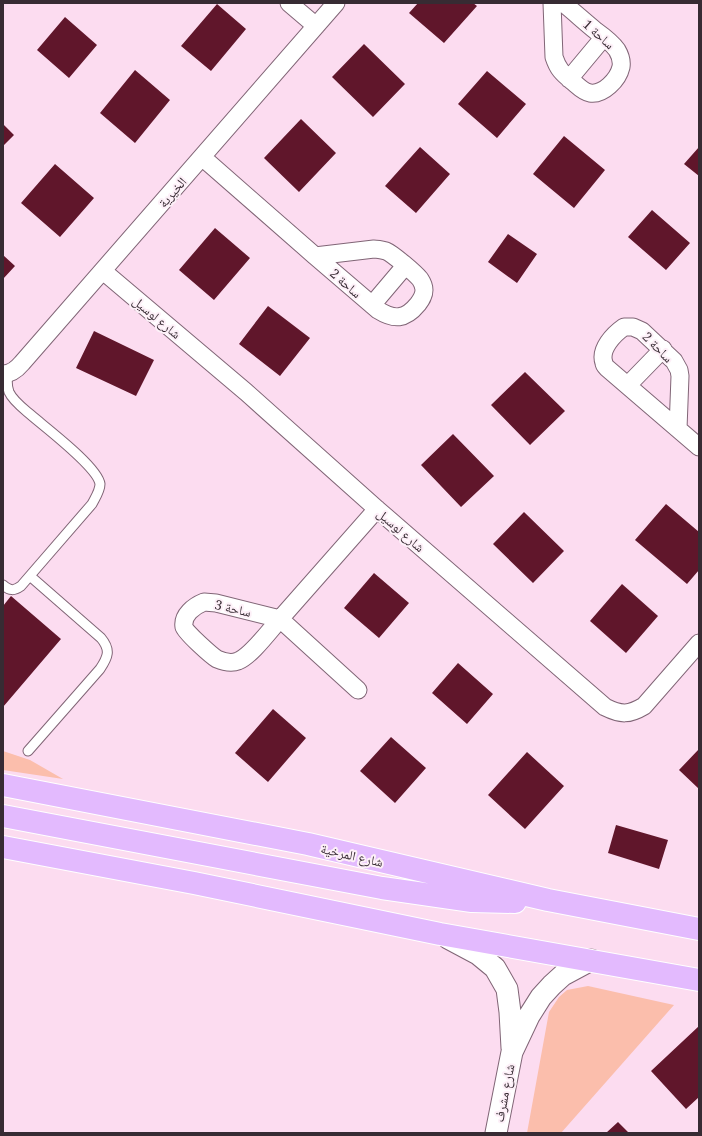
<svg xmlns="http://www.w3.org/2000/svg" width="702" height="1136" font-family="'Noto Serif','Noto Naskh Arabic',serif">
<rect width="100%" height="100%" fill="#fcdcf0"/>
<path fill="#fbbeac" d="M3,751L30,760L63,779L3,770Z
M588,986L674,1005L561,1133H527L549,1012L559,997L567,990Z"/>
<path fill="#60162b" d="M418,3H473L477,6L444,43L409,13Z
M217,4L246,29L211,71L181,46Z
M65,17L97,45L69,78L37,50Z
M364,44L405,84L373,117L332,77Z
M135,70L170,100L135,143L100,113Z
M487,71L526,104L497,138L458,104Z
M301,119L336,153L299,192L264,158Z
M3,124L14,135L3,146Z
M564,136L605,170L574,208L533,174Z
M420,147L450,174L416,213L385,186Z
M699,147V176L684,164Z
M55,164L94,198L60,237L21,203Z
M652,210L690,243L666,270L628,237Z
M215,228L250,258L214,300L179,270Z
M508,234L537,254L517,283L488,262Z
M3,255L15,266L3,279Z
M268,306L310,338L280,376L239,344Z
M94,331L154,360L136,396L76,368Z
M525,372L565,411L530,445L491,405Z
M453,434L494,476L461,507L421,465Z
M666,504L699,532V570L687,584L635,540Z
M524,512L564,551L533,583L493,544Z
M374,573L409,603L379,638L344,608Z
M622,584L658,616L626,653L590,621Z
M11,596L61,639L3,707V606Z
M458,663L493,694L467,724L432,693Z
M273,709L306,738L268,782L235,753Z
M391,737L426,768L395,803L360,771Z
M699,749V789L679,770Z
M527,752L564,786L525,829L488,795Z
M616,825L668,840L659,869L608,853Z
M699,1026V1097L686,1109L651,1071Z
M618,1122L629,1133H606Z"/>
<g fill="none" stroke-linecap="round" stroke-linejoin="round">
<g stroke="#806576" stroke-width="11">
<path id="service" d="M3,585C10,591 14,591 21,586L92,504C95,498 100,491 100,484C98,467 46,428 31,415C24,409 13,401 9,392C7,387 7,380 8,374
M28,751L100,669C108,657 111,650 101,638L30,576"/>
</g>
<g stroke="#806576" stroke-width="19">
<path id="minor" d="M289,3L316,26
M552,3L554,57C558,69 562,73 572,81C577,85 583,92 590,93C603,95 618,80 621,67C622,61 620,55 617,50C612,43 603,36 596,31C585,22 574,12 563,3
M569,79L604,37
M202,157L315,256
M374,249C378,249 382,250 386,251C393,254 415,273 420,279C422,282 424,286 424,290C424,296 421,300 418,304C405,320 394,320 378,310L315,256Z
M103,271L246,392L377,509L605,707C621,715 629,715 644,706L699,643
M372,305L405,266
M624,327H633L642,331L674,361L679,370L680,376L678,429L607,368C606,367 604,365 604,363C599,349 614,334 624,327Z
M3,374C11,374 17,369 22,363L336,3
M628,385L663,349
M678,429L699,447
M204,602L216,603L280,619C270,630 251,656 238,661C231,664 224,662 217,659C212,656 185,632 184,627C182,615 194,606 204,602Z
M358,690L280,619L377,509"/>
</g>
<g stroke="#806576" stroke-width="23">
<path id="tertiary" d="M448,938L478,954L495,968L507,989L510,1012L512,1048
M496,1133L512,1052L529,1016L541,997L552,985L563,975L591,960"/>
</g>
<g stroke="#fff" stroke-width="24">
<path id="trunk" d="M3,785L308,844L548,900L699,929
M3,816L382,888L472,901L515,902
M3,847L194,883L440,934L699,980"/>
</g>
<use href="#service" stroke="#fff" stroke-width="9"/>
<use href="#minor" stroke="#fff" stroke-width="17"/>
<use href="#tertiary" stroke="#fff" stroke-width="21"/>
<use href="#trunk" stroke="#e3bafe" stroke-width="22"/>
</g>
<g text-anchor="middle" stroke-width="4" stroke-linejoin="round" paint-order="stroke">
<g font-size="13" fill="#372b33" stroke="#fdf0f8">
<text transform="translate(599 34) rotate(42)" y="5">ساحة 1</text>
<text transform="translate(172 192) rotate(-49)" y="5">الخيرية</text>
<text transform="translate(346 283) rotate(41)" y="5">ساحة 2</text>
<text transform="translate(157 317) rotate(40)" y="5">شارع لوسيل</text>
<text transform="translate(658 347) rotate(45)" y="5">ساحة 2</text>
<text transform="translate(401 530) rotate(41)" y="5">شارع لوسيل</text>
<text transform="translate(233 608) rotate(13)" y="5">ساحة 3</text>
<text transform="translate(352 855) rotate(13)" y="5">شارع المرخية</text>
<text transform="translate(504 1093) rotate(-79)" y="5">شارع مشرف</text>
</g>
</g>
<rect width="702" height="1136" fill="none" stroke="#372b33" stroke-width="8"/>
</svg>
